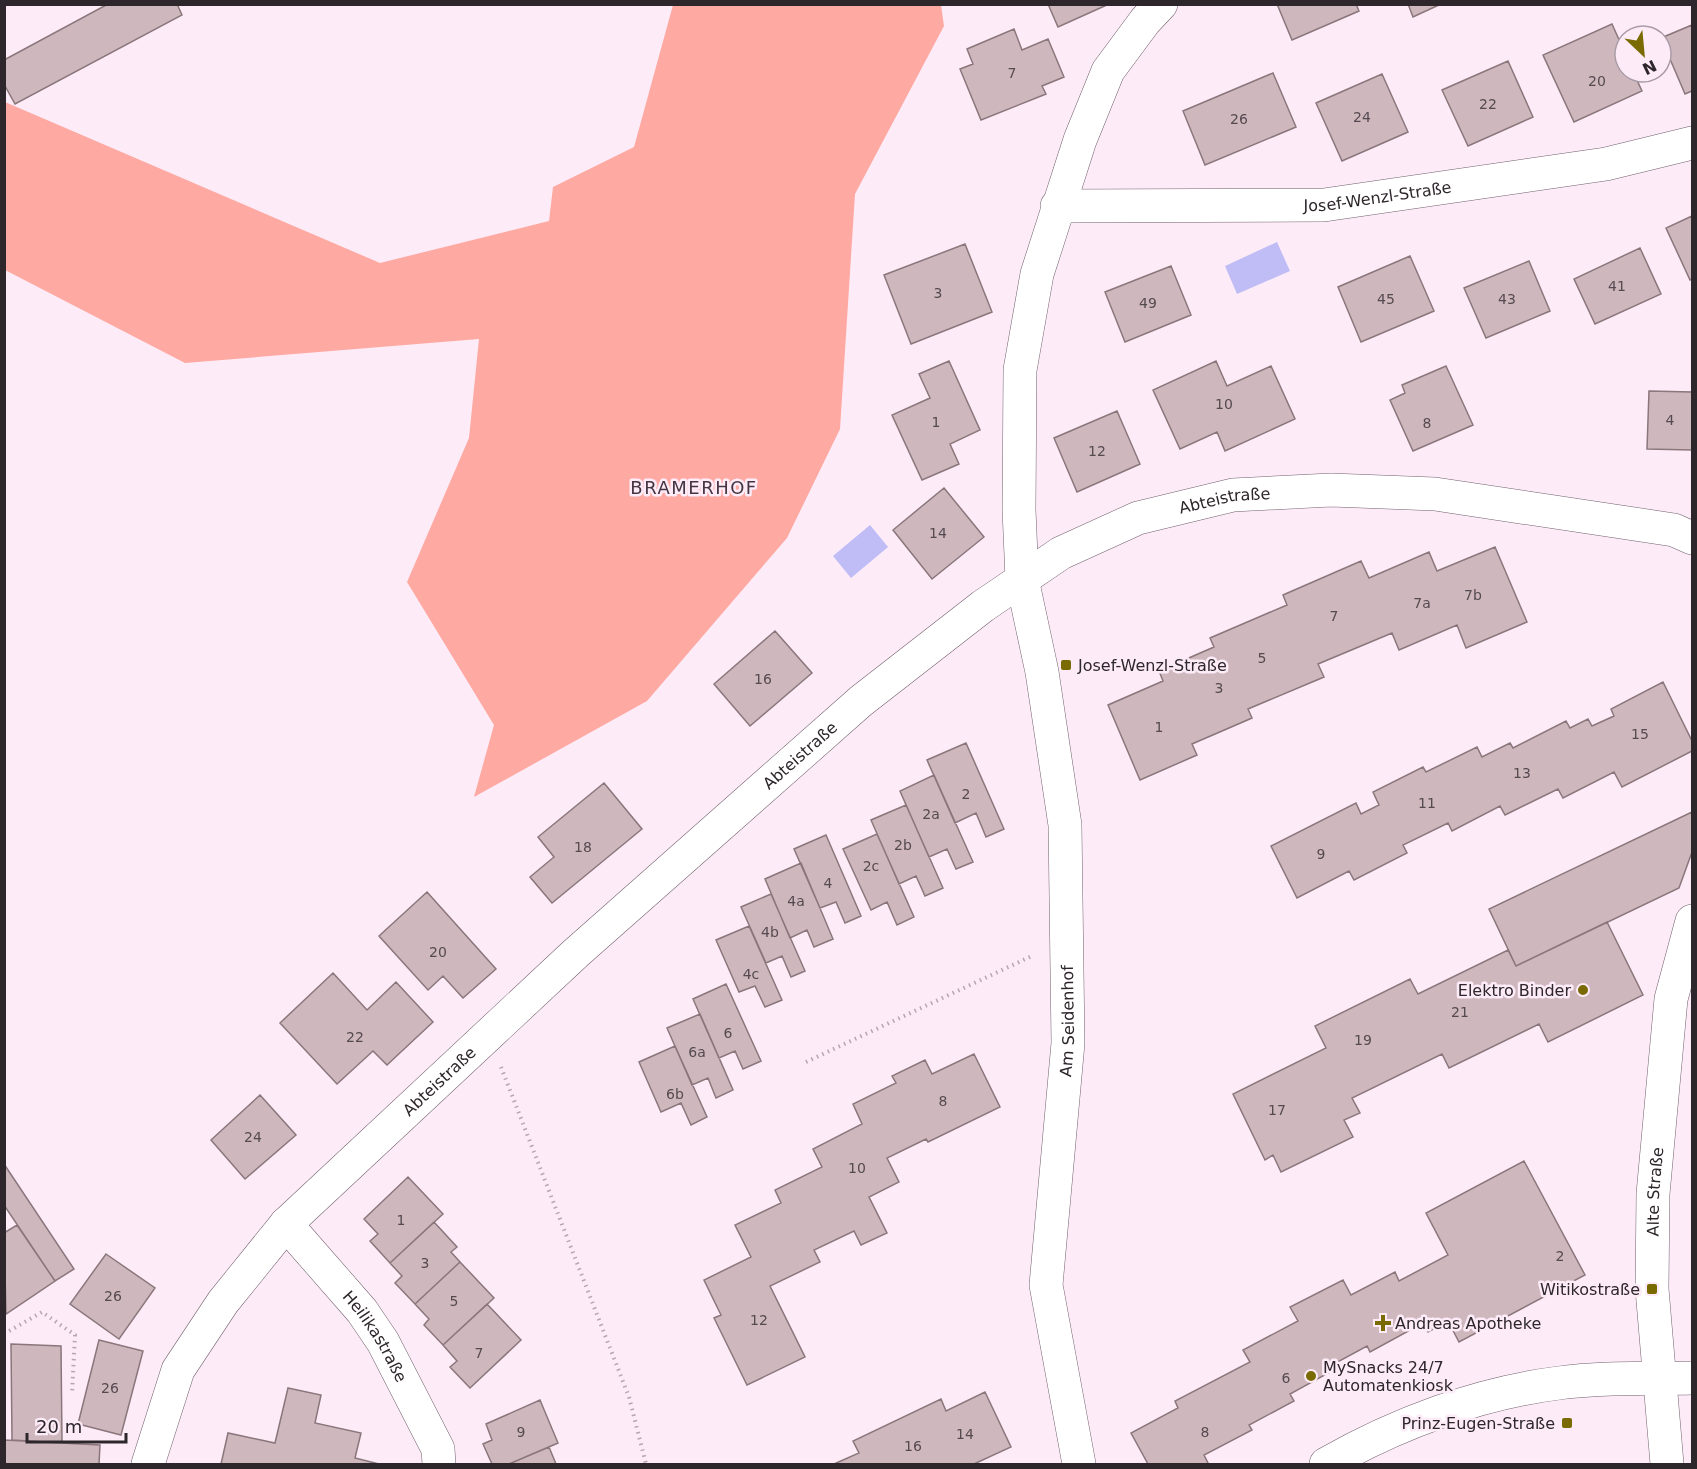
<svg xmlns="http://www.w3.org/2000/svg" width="1697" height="1469" font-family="'DejaVu Sans',sans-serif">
<rect width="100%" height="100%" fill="#fdebf8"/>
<path fill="#fea9a1" d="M673,5H941L944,26L855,194L840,429L787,538L647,701L474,797L494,725L407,582L469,438L479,339L185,363L5,270V102L380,263L549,221L553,187L634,147Z"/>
<path fill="#bfbcf6" d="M1277,242L1290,271L1237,294L1225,266Z
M870,525L888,547L851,578L833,556Z"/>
<path fill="#ceb8be" stroke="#8a767b" stroke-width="1.5" d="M108,4H177L182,15L15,104L4,84V60Z
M1048,4H1109L1058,27Z
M1277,4H1356L1359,11L1292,40Z
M1408,4H1441L1413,17Z
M1612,24L1625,53V72H1633L1642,91L1574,122L1543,55Z
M1692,25V91L1685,94L1661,38Z
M1014,29L1022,50L1048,39L1064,77L1042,86L1046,94L981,120L960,69L973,64L967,49Z
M1508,61L1533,117L1468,146L1442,90Z
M1273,73L1296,127L1205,165L1183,111Z
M1382,74L1408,132L1342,161L1316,103Z
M1692,216V279L1690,280L1666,228Z
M965,244L992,312L911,344L884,275Z
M1640,248L1661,294L1595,324L1574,279Z
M1410,256L1434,311L1361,342L1338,287Z
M1529,261L1550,311L1486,338L1464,288Z
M1171,266L1191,315L1125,342L1105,292Z
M949,361L980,430L950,444L959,464L922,480L892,415L930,398L919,374Z
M1216,361L1227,386L1271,366L1295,419L1225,451L1217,432L1180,449L1153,390Z
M1446,366L1473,425L1413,451L1390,400L1405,393L1402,385Z
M1649,391L1692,392V450L1647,449Z
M1117,411L1140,464L1077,492L1054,438Z
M944,488L984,537L932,579L893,530Z
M1495,547L1527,622L1466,648L1457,625L1399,650L1392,633L1318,664L1324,677L1248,709L1252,718L1192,744L1197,755L1140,780L1108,705L1163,681L1159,671L1214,647L1210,638L1287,605L1283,595L1361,561L1369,578L1429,552L1437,571Z
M775,631L812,673L750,726L714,684Z
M1663,682L1692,741V751L1622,787L1614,772L1563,798L1558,789L1505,815L1500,806L1452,831L1448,823L1403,845L1407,853L1354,880L1349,871L1297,898L1271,846L1356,803L1361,814L1379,805L1373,792L1423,767L1426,772L1477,747L1482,757L1510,743L1513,748L1566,721L1570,728L1588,719L1592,726L1614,716L1611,709Z
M966,743L1004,829L986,837L976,813L955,823L927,760Z
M934,775L973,862L956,869L947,849L929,857L900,791Z
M604,783L642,829L552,903L530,877L554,857L538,837Z
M906,805L943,888L925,896L916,876L899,884L871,820Z
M1692,812V852L1679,888L1516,966L1489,909Z
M877,834L914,917L897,925L887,902L871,910L843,849Z
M826,835L861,916L845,923L836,902L820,908L794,849Z
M801,863L833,939L814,947L807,930L790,938L765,879Z
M427,892L496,969L463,998L443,976L428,990L379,936Z
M771,894L805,971L791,977L782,956L766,963L741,907Z
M1607,922L1643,995L1548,1042L1539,1024L1449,1068L1442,1054L1352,1098L1360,1113L1344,1120L1353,1137L1281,1172L1273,1155L1265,1160L1233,1094L1326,1048L1315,1026L1410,979L1418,994L1508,950L1516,966Z
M749,926L782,1000L765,1007L755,986L739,992L716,940Z
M333,973L367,1010L396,982L433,1022L387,1065L373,1051L337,1084L280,1023Z
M726,984L761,1061L743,1069L735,1051L719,1058L693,999Z
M700,1014L733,1090L716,1098L708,1078L692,1085L667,1028Z
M675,1046L707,1117L691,1125L681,1103L661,1112L639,1062Z
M974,1054L1000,1107L928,1142L926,1139L887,1158L899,1182L869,1197L887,1233L861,1245L854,1231L814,1250L820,1262L770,1286L805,1357L747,1385L714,1318L721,1315L704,1280L751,1257L735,1225L781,1203L775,1190L822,1167L813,1149L862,1124L853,1104L896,1083L892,1076L925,1060L932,1074Z
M260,1095L296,1135L245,1179L211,1140Z
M1524,1161L1585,1275L1459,1342L1448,1321L1428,1332L1423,1323L1370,1352L1367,1346L1330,1366L1332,1371L1290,1394L1294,1401L1249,1425L1252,1430L1204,1455L1208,1463L1206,1464H1148L1131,1433L1178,1408L1175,1401L1250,1362L1243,1350L1298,1321L1290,1307L1343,1280L1351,1295L1395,1272L1399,1281L1448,1255L1426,1213Z
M4,1164L74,1269L55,1281L4,1205Z
M408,1177L443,1214L390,1263L370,1241L378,1234L364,1219Z
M434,1222L457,1247L451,1252L460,1262L415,1304L395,1283L402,1276L390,1263Z
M17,1225L55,1281L6,1314L4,1233Z
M106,1254L155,1288L119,1339L70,1304Z
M460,1262L494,1298L443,1345L424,1325L429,1319L415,1304Z
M487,1304L521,1340L470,1388L450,1367L457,1361L443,1345Z
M99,1340L143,1351L121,1435L78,1424Z
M11,1344L61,1346L62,1443L12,1440Z
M288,1388L321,1395L315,1423L361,1433L355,1458L379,1464H221L228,1433L275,1443Z
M985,1392L1011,1447L974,1464H834L859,1453L853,1441L941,1399L946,1411Z
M540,1400L558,1443L509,1464H492L483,1444L492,1440L486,1424Z
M4,1440L100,1445L99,1464H4Z
M549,1447L556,1464H509Z"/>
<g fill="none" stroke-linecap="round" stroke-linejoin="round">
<g stroke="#71616c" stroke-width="34">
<g id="street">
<path id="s1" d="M1057,206L1324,205L1606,164L1692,143"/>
<path id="s2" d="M286,1224L362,1311L383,1342L438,1449L439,1464"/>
<path id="s3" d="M148,1464L178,1370L223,1302L286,1224L576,953L861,701L983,606L1061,553L1138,518L1233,495L1331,490L1435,494L1674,530L1692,538"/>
<path id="s4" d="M1079,1464L1046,1285L1068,1043L1065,825L1042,672L1022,579L1019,510L1020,370L1037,274L1080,140L1108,71L1145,21L1161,4"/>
<path d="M1326,1464C1396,1424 1478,1393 1559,1383C1603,1377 1648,1379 1692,1378"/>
</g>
</g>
<g stroke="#71616c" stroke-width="34">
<g id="secondary">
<path id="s5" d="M1667,1464L1652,1289L1653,1194L1671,999L1692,921"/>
</g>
</g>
<path stroke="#b5a7b1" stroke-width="4" stroke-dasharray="1.5 4.5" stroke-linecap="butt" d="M806,1062L1034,955
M501,1067L629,1397L646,1464
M4,1334L42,1312L75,1335L72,1394"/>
<use href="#street" stroke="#fff" stroke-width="33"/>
<use href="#secondary" stroke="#fff" stroke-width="33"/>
</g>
<g fill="#796a02" stroke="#fdebf8" stroke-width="2">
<rect x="1060" y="659" width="12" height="12" rx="3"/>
<circle cx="1583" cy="990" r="6"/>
<rect x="1646" y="1283" width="12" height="12" rx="3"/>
<path d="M1380 1314h6v6h6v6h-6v6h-6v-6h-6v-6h6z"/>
<circle cx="1311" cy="1376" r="6"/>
<rect x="1561" y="1417" width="12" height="12" rx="3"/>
</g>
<g text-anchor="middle" stroke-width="5" stroke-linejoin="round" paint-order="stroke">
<g font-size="14" fill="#554a50">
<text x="1012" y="78">7</text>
<text x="1597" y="86">20</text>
<text x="1488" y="109">22</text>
<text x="1362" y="122">24</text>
<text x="1239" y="124">26</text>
<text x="1617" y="291">41</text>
<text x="938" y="298">3</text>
<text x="1386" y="304">45</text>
<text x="1507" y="304">43</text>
<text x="1148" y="308">49</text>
<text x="1224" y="409">10</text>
<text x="1670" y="425">4</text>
<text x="936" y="427">1</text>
<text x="1427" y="428">8</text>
<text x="1097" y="456">12</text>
<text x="938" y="538">14</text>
<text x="1473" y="600">7b</text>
<text x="1422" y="608">7a</text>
<text x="1334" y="621">7</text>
<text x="1262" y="663">5</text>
<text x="763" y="684">16</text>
<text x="1219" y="693">3</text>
<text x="1159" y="732">1</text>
<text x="1640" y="739">15</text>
<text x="1522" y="778">13</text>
<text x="966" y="799">2</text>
<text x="1427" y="808">11</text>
<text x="931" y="819">2a</text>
<text x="903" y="850">2b</text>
<text x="583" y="852">18</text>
<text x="1321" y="859">9</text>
<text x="871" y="871">2c</text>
<text x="828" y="888">4</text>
<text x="796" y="906">4a</text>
<text x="770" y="937">4b</text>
<text x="438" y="957">20</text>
<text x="751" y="979">4c</text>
<text x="1460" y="1017">21</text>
<text x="728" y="1038">6</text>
<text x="355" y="1042">22</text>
<text x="1363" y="1045">19</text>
<text x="697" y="1057">6a</text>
<text x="675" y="1099">6b</text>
<text x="943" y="1106">8</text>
<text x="1277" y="1115">17</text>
<text x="253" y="1142">24</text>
<text x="857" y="1173">10</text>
<text x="401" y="1225">1</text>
<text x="1560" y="1261">2</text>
<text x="425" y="1268">3</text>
<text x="113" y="1301">26</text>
<text x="454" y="1306">5</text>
<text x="759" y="1325">12</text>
<text x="479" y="1358">7</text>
<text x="1286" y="1383">6</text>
<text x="110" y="1393">26</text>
<text x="521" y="1437">9</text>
<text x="1205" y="1437">8</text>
<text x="965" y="1439">14</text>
<text x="913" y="1451">16</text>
</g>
<g font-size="16" fill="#2d262b" stroke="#fdebf8">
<text dy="6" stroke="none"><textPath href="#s1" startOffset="321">Josef-Wenzl-Straße</textPath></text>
<text dy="6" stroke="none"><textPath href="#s3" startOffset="1480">Abteistraße</textPath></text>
<text dy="6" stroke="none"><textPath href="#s3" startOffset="976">Abteistraße</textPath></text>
<text dy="6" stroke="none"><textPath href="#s4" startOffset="447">Am Seidenhof</textPath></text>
<text dy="6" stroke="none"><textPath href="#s3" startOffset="490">Abteistraße</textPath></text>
<text dy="6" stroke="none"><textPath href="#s5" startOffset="273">Alte Straße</textPath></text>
<text dy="6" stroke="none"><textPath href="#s2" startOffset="144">Heilikastraße</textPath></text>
</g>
<g font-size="16" fill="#2d262b" stroke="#fdebf8" text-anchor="start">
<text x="1078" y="671">Josef-Wenzl-Straße</text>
<text x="1571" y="996" text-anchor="end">Elektro Binder</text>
<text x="1640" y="1295" text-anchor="end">Witikostraße</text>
<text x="1395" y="1329">Andreas Apotheke</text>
<text x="1323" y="1373">MySnacks 24/7<tspan x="1323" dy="18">Automatenkiosk</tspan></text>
<text x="1555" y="1429" text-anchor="end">Prinz-Eugen-Straße</text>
</g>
<g font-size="18" letter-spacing="1.5" fill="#453641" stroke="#fdebf8">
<text x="694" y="494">BRAMERHOF</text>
</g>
</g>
<rect width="1697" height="1469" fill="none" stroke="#2d262b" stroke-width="12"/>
<g transform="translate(1643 54) rotate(154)"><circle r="28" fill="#fdebf8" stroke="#aa9ca6" stroke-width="1.5"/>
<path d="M0-4.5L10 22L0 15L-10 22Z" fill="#796a02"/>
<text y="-9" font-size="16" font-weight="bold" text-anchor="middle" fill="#2d262b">N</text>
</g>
<path d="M27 1433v9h99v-9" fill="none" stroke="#2d262b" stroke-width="3"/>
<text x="36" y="1433" font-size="18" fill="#2d262b" stroke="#fdebf8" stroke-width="4.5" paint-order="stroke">20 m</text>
</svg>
